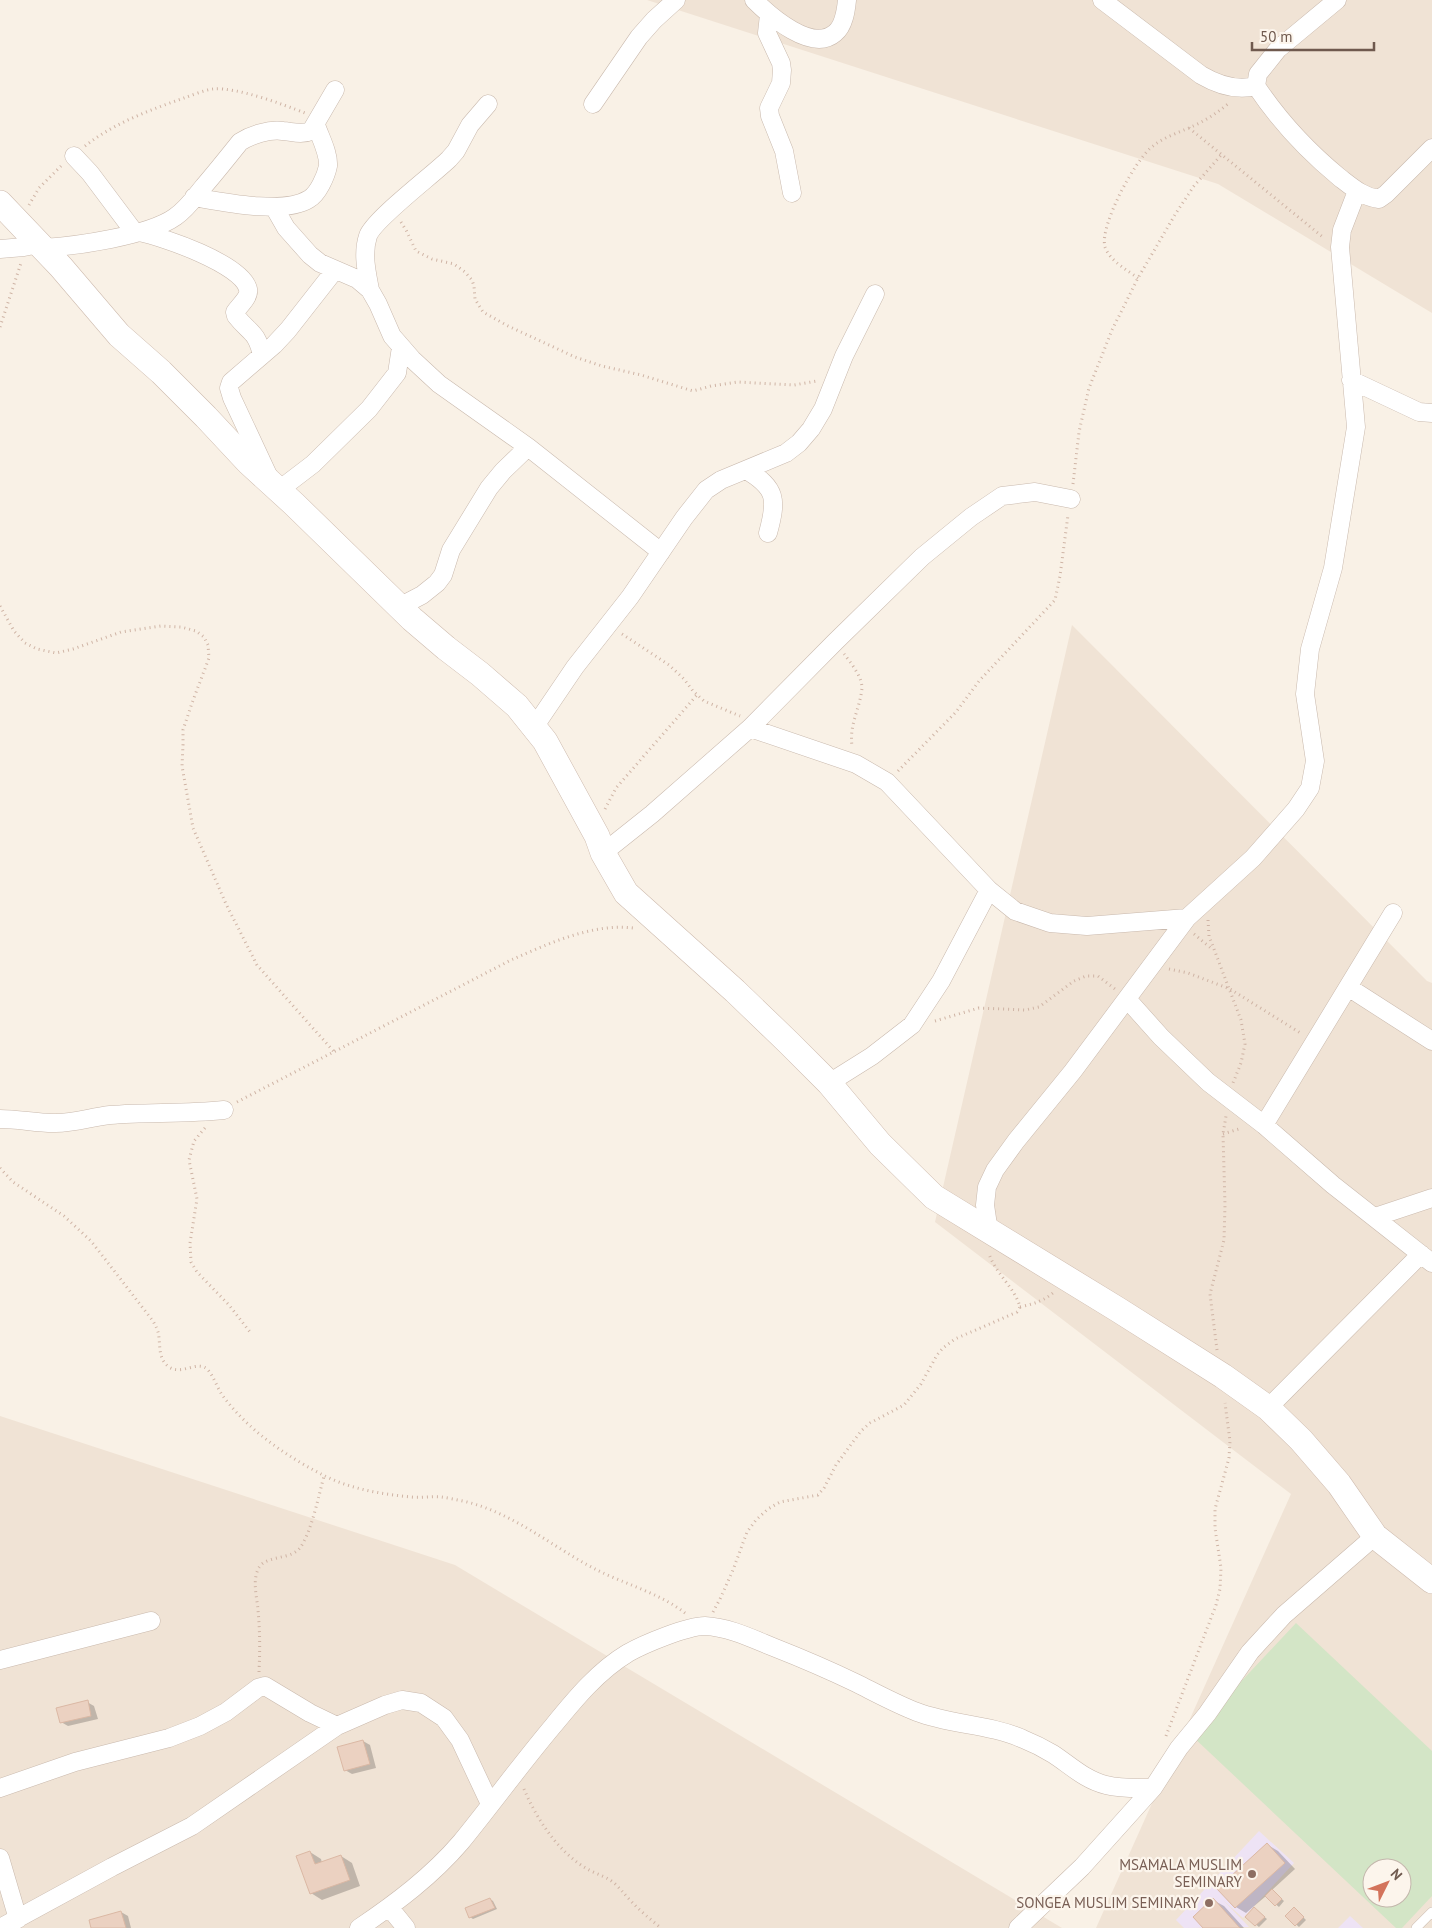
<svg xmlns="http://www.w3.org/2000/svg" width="1432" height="1928" font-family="'PT Sans',sans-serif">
<rect width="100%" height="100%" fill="#f9f1e6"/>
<path fill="#f0e3d5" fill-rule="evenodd" d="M647,0H1432V313L1218,184Z
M1072,625L1427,981L1432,983V1928H1096L1291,1494L935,1222ZM1372,1868H1402V1898H1372Z
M0,1416L455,1565L1062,1928H0Z"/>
<path fill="#eee3f5" d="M1259,1831L1294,1863L1243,1918L1223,1900L1249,1927L1184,1928L1176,1920Z
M1350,1916L1363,1928H1338Z"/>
<path fill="#d3e5c6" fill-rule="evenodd" d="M1296,1623L1432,1751V1896L1402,1928H1396L1191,1735ZM1372,1868H1402V1898H1372Z"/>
<path fill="#0003" d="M87,1702L94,1706L98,1719L68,1726L61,1722Z
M363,1741L370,1745L376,1768L352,1774L345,1770Z
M1268,1845L1278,1851L1295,1869L1272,1890L1284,1901L1279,1907L1266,1896L1246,1913L1236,1907Z
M310,1852L321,1859L322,1863L341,1856L352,1863L360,1886L322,1900L311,1893Z
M490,1899L493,1901L497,1909L473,1919L470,1917Z
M1213,1900L1224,1906L1244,1928H1205Z
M1255,1909L1267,1919L1259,1927L1247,1917Z
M1297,1911L1306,1920L1299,1927L1287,1916Z
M121,1912L128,1916L131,1928H92Z"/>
<path fill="#ebd1c1" stroke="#dbb8a4" d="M88,1700L91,1716L60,1723L56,1708Z
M363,1740L370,1764L344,1771L337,1747Z
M1267,1843L1285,1863L1235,1908L1217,1889Z
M310,1851L315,1864L341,1855L350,1880L310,1894L296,1856Z
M1272,1889L1282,1899L1275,1906L1265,1896Z
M490,1898L495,1908L469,1918L465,1908Z
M1213,1898L1240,1928H1203L1193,1917Z
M1254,1907L1265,1917L1255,1926L1245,1917Z
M1294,1907L1304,1917L1295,1926L1285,1916Z
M121,1911L126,1928H91L89,1920Z"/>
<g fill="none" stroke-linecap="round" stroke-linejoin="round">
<g stroke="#c9b9ad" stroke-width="10">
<path id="lane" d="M1416,1928L1432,1912"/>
</g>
<g stroke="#c9b9ad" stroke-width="19">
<path id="street" d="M754,0C770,16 812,53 835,33C844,26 846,10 847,0
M1102,0L1201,75C1218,85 1237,91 1256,86
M1337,0L1278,49L1258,74L1256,86C1280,122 1305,149 1339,177C1352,187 1363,197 1379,199L1386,194L1432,148
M769,15L767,33L781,63L782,70L781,83L769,108L770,116L784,151L792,193
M593,104L639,37L654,20L676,0
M74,156L90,173L135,233
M194,197C223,202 284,215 309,199C318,194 326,176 328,166C329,153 320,137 316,125
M274,207L286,228L310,255L320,263L357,279L370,290L378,304L392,336L412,359L439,384L528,447L661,552
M139,232C163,237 242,264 248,289C250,297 239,306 235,312L236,316C250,334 256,330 262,355
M43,248C76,246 148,236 175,217C187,209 195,197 204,186C216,172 228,157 240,142C251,135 269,129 283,131C293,132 302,135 311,131L335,90
M0,249L24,247L39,244
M370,290C367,273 362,254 368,236C373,220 434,174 449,159L456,151L470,125L488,104
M1351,380L1419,412L1432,413
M746,470C777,488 777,500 768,533
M268,475L232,398L229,388L231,382L274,345L288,330L335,270
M279,490L313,464L369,409L397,373L401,347
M399,607L422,595L437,583L443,575L451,550L489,488L503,471L528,447
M535,726L575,667L630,597L684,518L706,490L721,480L786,453L799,443L811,429L823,409L844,356L875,294
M750,728L856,764L887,782L989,890L1015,911L1050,923L1087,926L1187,918
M603,853L652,814L750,728L835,642L922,557L971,517L1002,496L1035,492L1071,499
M1348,987L1432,1041
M1127,999L1161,1037L1208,1082L1264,1125L1333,1185L1432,1263
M829,1083L872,1056L912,1025L941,981L989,890
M0,1119C18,1119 36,1123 53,1123C72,1124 91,1117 110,1115C148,1112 186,1114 224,1110
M1264,1125L1393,913
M1375,1217L1432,1198
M989,1232L985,1205L987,1187L995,1170L1016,1141L1073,1071L1187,918L1253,858L1296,809L1310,788L1315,761L1305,694L1310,649L1333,568L1356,427L1340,247L1342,230L1357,191
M1268,1408L1421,1254
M0,1660L151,1621
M0,1788L75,1762L169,1738L200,1726L226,1712L258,1688L265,1686L310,1713L337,1726
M0,1858L18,1919
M389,1907L406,1928
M0,1928L112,1867L192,1826L337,1726L385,1705L402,1700L421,1703L444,1718L460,1740L490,1804
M359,1928C396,1903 432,1876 461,1842C492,1804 521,1764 553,1726C575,1699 598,1671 628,1653C644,1644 687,1626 705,1626C728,1627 751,1638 773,1647C801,1658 829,1670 856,1683C876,1693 896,1704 917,1712C951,1725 989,1724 1023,1739C1033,1743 1043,1748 1053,1754C1070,1765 1085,1780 1106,1785C1121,1789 1137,1788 1153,1788
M1018,1928L1082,1867L1153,1788L1179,1748L1207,1714L1250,1652L1284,1615L1375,1536"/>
</g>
<g stroke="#cebbae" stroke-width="26">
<path id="secondary" d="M0,203L61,267L119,335L161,372L206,417L248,462L294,504L412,619L446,648L480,674L517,706L545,741L597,836L603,853L626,893L735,991L789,1043L829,1083L880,1144L934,1197L1117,1309L1223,1376L1268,1408L1301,1440L1339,1484L1375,1536L1432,1581"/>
</g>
<path stroke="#cfb4a5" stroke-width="3" stroke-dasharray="1 4" stroke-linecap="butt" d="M1189,128L1324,238
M85,146C114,123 150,110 184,98C193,95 204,90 213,89C237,87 282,104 305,113
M29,205L39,188L61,166
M401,222L406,230L416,251L432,259L454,264L465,272L472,280L474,286L475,299L483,312L508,326L575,357L602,366L641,375L693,391L711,386L738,382L794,385L817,381
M1138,278C1127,270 1110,261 1105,247C1099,226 1136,158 1153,146C1164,137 1178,133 1191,127C1205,121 1217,113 1229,103
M0,327L21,263
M1073,484L1079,432L1089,388L1112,330L1138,278L1176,213L1194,186L1222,154
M0,606L14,631L25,643L37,649L56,653L73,649L121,632L161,626L181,627L196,631L204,637L208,645L209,658L192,703L183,730V745L182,766L193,828L226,904L257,965L335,1053
M622,634L669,665L684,679L693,691L704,701L740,716
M844,654C850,662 862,676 862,688C860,709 849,724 852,746
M898,771L956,712L979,681L1055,600L1060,576L1068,515
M605,809L616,788L697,695
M1208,920L1209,936L1241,1020L1245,1044L1241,1063L1233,1083
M1194,934L1212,949
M1169,969L1188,973L1230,989L1302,1034
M935,1021L979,1008L1025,1010L1039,1007L1074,981L1086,976H1098L1115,989
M237,1102L511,960C548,944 592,923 633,928
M205,1128L194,1141L189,1160L197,1199L190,1243L191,1262L197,1272L229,1305L250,1332
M1223,1134L1242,1128
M0,1168L13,1182L64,1216L91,1241L153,1321C155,1325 157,1328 158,1332C161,1344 157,1358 169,1367C182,1376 198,1359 208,1370C214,1377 217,1388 223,1396C248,1430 286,1456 323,1475C350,1489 381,1494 411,1497C421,1498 431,1496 441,1497C449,1498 458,1500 467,1502C515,1514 554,1548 597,1570C625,1584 661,1594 685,1613
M1020,1307C1033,1304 1044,1301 1054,1292
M1217,1350L1210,1294L1224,1240L1225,1205L1223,1134L1226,1116
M713,1612L720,1599L733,1570L747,1532L756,1520L768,1509L780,1502L818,1495L824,1488L836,1465L861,1431L870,1423L904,1405L921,1384L937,1355L943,1348L955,1339L1017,1312L1020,1307C1015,1288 996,1274 989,1254
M259,1672C260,1651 260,1631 258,1610C257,1598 253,1584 257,1572C262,1554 288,1561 299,1549C311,1535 319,1494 324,1476
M1166,1736L1216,1605L1220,1589L1221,1568L1215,1528V1509L1229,1458L1230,1441L1225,1403
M524,1789C537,1820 560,1855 591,1871C599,1875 607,1877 614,1883C620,1888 624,1894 630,1900C639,1910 650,1919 661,1928"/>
<use href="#lane" stroke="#fff" stroke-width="9"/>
<use href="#street" stroke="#fff" stroke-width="18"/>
<use href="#secondary" stroke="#fff" stroke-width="25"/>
</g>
<g fill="#8d6e63" stroke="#fcf5ec" stroke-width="2">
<circle cx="1252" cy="1874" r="5"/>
<circle cx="1209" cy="1903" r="5"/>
</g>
<g text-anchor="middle" stroke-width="4.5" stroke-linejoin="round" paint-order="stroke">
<g font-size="15" fill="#785e54" stroke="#fcf5ec" text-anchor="end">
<text x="1242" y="1870">MSAMALA MUSLIM<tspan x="1242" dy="17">SEMINARY</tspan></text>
<text x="1199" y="1908">SONGEA MUSLIM SEMINARY</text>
</g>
</g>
<g transform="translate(1387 1883) rotate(48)"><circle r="24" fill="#fcf5ec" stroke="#c4b7ad"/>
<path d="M0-4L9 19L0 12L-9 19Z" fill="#d3735b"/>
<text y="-8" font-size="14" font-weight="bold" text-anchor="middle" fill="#6f594e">N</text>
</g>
<path d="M1252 42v8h122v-8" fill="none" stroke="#6f594e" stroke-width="2.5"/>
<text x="1260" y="42" font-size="15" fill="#6f594e" stroke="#fcf5ec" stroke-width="4" paint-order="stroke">50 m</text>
</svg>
